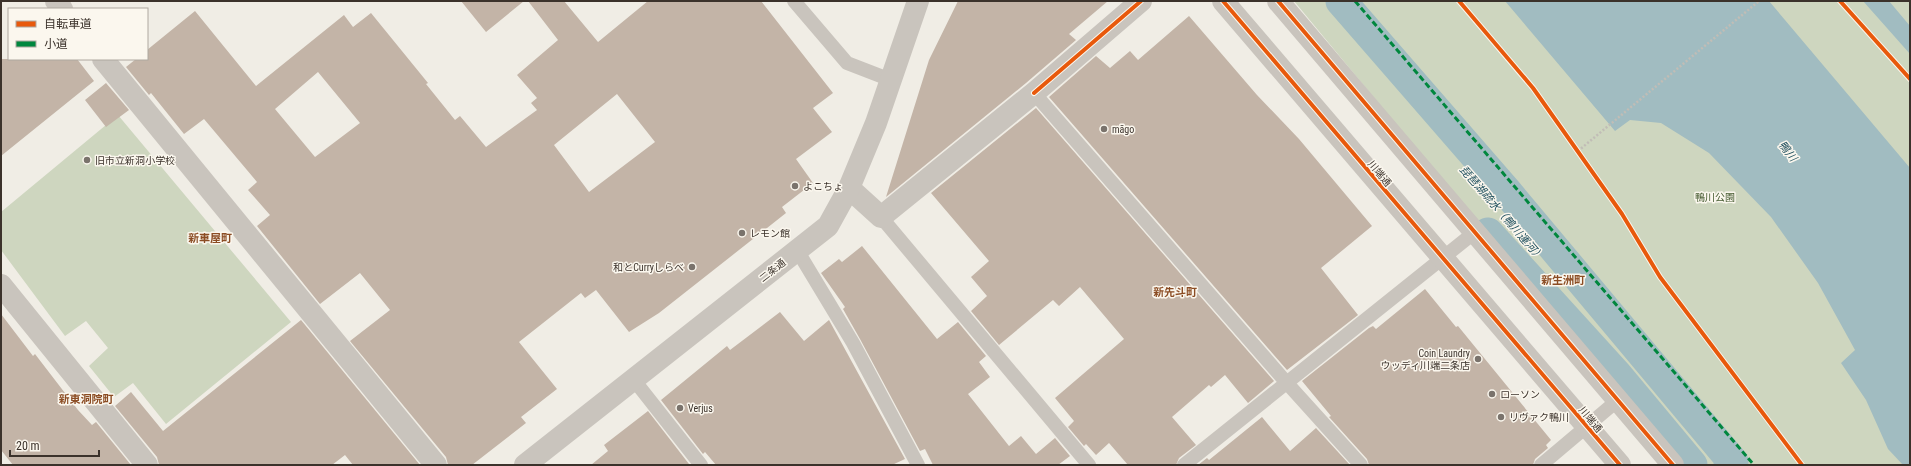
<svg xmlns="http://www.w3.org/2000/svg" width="1911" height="466" font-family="'Roboto Condensed','Noto Sans JP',sans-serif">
<rect width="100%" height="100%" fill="#f0ede5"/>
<path fill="#ced6bf" d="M1294,1H1910V465H1691L1471,215Z
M118,115L291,322L166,424L133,383L114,397L89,366L108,348L86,321L65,336L1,250V212Z"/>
<path fill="#a1bcc1" d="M1505,1H1769L1910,168V465H1903L1888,449L1866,400L1841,363L1855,350L1818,283L1771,217L1709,153L1661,123L1630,120L1615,131Z
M1863,1H1889L1910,26V54Z"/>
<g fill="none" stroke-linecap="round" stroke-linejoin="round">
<path stroke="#a1bcc1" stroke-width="31" d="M1341,1L1507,192L1733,462L1729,465
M1488,233L1617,375L1692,465"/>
</g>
<path fill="#c3b4a7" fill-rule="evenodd" d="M461,1H524L486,32Z
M528,1H564L598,42L648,1H761L833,93L813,108L832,132L796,159L813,183L782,207L786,213L659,313L629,332L596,290L585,298L581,293L519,342L557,389L521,417L526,423L472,465H448L446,457L350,341L390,310L360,273L320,304L257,226L270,215L248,190L257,182L204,119L184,134L151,93L149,95L126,67L136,59H147V50L195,11L256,86L344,15L353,27L371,13L428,83L426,84L455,120L460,116L486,147L537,110L531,103L537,98L517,75L558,40ZM318,72L360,123L315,157L275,109ZM617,94L655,142L589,192L554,145Z
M958,1H1108L1069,34L1076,40L1026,83L886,197L929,60Z
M1189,16L1257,95L1299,139L1372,226L1321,268L1358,315L1287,370L1049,97L1096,56L1110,68L1130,51L1138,60Z
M1,59H77L94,81L1,156Z
M106,83L129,110L106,127L85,100Z
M1036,108L1274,381L1248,403L1225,375L1211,387L1209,385L1172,417L1196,445L1179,458L1176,465H1128L1109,443L1096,455L1086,444L1084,446L1068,427L1074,421L1055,398L1124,339L1080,287L1059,306L1053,300L999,345L971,311L987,296L971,277L989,261L931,193Z
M862,246L937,339L958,322L986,356L979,362L990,377L968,394L1009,446L1021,436L1036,454L1055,438L1070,456L1058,465H933L925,449L920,451L860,339L843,309L845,307L821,273L839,259L842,262Z
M1425,289L1456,327L1458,326L1551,440L1546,445L1548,448L1535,459L1533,465H1369L1367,459L1329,417L1331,416L1302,381L1369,328L1373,326L1376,329Z
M780,312L804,341L829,320L905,459L892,465H716L705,452L703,454L661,400L727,346L730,350Z
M1,314L33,356L35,354L78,410L92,425L96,422L131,465H13L1,450Z
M301,320L420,465H353L345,455L332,465H159L157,457L115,406L131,392L163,431Z
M648,411L689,464L687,465H591L608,451L604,445Z
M1262,417L1290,451L1316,428L1350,465H1198L1207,458L1209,460Z"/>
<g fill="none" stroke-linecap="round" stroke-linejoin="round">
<path stroke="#c1bdb6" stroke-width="2.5" stroke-dasharray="2 2" stroke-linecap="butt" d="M1578,151L1759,1"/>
<path stroke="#c9c4bd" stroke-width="14" d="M794,1L847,63L891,80
M1034,93L1286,382L1361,465
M881,217L1089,465
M797,250L853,343L918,465
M634,380L701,465
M1184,465L1475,232
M1541,465L1618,400"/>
<path stroke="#c9c4bd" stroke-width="22" d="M56,1L62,9
M103,59L436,465
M849,188L881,217L1034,93L1141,1
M1,285L147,465"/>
<path stroke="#c9c4bd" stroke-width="22" d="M1223,1L1620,465
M1278,1L1673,465
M525,465L828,226L849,188L876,123L918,1"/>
<path stroke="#00873e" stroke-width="3" stroke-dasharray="6 3" stroke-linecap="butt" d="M1355,1L1754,465"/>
<g stroke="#fbf7ee" stroke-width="6">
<path id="cycleway" d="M1223,1L1620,465
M1278,1L1673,465
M1459,1L1533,88L1622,214L1660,277L1802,465
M1840,1L1910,79
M1034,93L1141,1"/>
</g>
<use href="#cycleway" stroke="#e8590c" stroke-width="4"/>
</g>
<g fill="#7a736c" stroke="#fbf7ee" stroke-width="1.5">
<circle cx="1104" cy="129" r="4"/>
<circle cx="87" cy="160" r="4"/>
<circle cx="795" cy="186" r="4"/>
<circle cx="742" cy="233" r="4"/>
<circle cx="692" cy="267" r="4"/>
<circle cx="1478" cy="359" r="4"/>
<circle cx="1492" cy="394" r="4"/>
<circle cx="680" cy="408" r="4"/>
<circle cx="1501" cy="417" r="4"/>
</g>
<g text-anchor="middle" stroke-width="3" stroke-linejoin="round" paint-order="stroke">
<g font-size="10" fill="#3b322b" stroke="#fbf7ee" text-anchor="start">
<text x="1112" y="133">māgo</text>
<text x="95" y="164">旧市立新洞小学校</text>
<text x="803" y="190">よこちょ</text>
<text x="750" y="237">レモン館</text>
<text x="684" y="271" text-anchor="end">和とCurryしらべ</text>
<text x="1470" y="357" text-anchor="end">Coin Laundry<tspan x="1470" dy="12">ウッディ川端二条店</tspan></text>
<text x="1500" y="398">ローソン</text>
<text x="688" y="412">Verjus</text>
<text x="1509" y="421">リヴァク鴨川</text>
</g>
<g font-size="10" fill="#3b322b" stroke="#fbf7ee">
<text transform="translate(1380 173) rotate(50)" y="4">川端通</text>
<text transform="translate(772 270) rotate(-38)" y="4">二条通</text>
<text transform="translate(1591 419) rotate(50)" y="4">川端通</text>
</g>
<g font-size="10" fill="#43592e" stroke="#fbf7ee">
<text x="1715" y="201">鴨川公園</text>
</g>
<g font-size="11" font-style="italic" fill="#1f4f5d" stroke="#fbf7ee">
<text transform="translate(1788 151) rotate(52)" y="4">鴨川</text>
<text transform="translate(1502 213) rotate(49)" y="4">琵琶湖疏水（鴨川運河）</text>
</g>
<g font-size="11" font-weight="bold" fill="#8b4c23" stroke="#fbf7ee">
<text x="210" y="242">新車屋町</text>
<text x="1563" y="284">新生洲町</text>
<text x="1175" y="296">新先斗町</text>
<text x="86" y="403">新東洞院町</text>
</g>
</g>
<rect width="1911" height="466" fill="none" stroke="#3b322b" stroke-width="4"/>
<rect x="8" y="8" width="140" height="52" fill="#fbf7ee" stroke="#aea8a0"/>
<rect x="16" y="21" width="20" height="6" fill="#e8590c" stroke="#aea8a0"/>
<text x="44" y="28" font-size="12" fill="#3b322b">自転車道</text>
<rect x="16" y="41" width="20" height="6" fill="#00873e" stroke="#aea8a0"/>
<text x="44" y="48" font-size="12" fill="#3b322b">小道</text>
<path d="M10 450v6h89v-6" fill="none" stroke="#3b322b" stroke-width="2"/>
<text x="16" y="450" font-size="12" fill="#3b322b" stroke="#fbf7ee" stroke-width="3" paint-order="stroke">20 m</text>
</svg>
